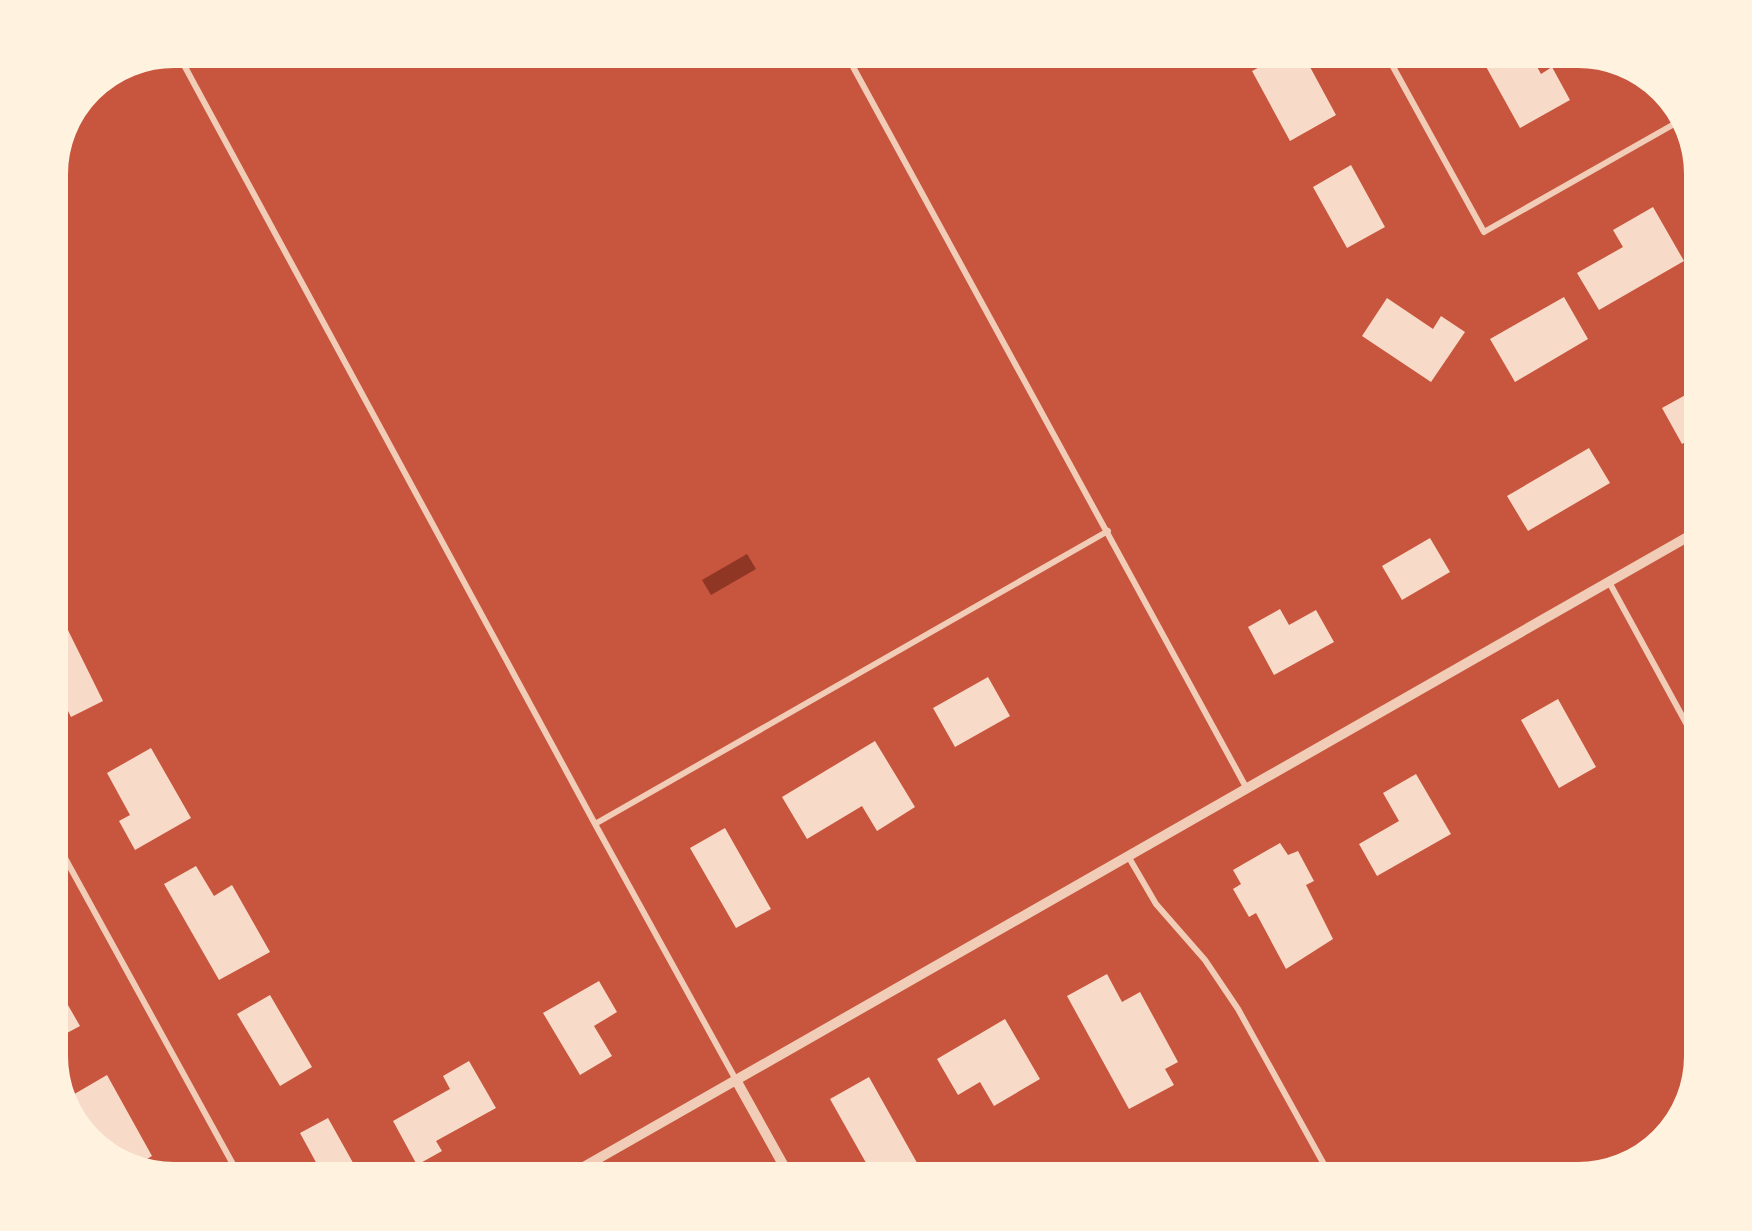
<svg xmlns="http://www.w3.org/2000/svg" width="1752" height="1231" font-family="'Archivo Narrow',sans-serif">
<rect width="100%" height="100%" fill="#c8553d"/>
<path fill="#8f3625" d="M747,554L756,569L711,595L702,580Z"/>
<path fill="#f7dbc8" d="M1284,54H1303L1336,115L1290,141L1252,71Z
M1479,54H1530L1541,74L1552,67L1570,100L1520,128Z
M1351,165L1385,227L1347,248L1313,187Z
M1653,207L1684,261L1599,310L1577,273L1623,247L1613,230Z
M1564,297L1588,339L1515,382L1490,339Z
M1387,298L1433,329L1441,316L1465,332L1431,382L1362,336Z
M1698,388V435L1682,444L1662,408Z
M1589,448L1610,483L1528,531L1507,496Z
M1430,538L1450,572L1402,600L1382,566Z
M1280,609L1289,625L1316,610L1334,642L1274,675L1248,627Z
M62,618L103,701L71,717L54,683V621Z
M988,677L1010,716L955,747L933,708Z
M1558,699L1596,767L1559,788L1521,720Z
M875,741L915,807L877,831L862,806L807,839L782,797Z
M151,748L191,818L135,850L119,821L130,815L107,773Z
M1416,774L1451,834L1377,876L1359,844L1399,821L1383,793Z
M725,828L771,909L736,928L690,848Z
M1280,843L1288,855L1298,851L1314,881L1306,885L1333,939L1286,969L1256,913L1249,917L1233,889L1241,884L1233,870Z
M196,866L214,896L232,885L270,952L219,980L164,884Z
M54,968L63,983L57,986L80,1026L54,1040Z
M1107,974L1122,1002L1140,992L1178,1062L1165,1069L1174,1085L1129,1109L1067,996Z
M599,981L617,1012L594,1026L612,1056L580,1075L543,1013Z
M270,995L312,1067L280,1086L237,1014Z
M1005,1019L1040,1079L994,1106L980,1082L958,1095L937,1059Z
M469,1061L496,1108L436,1141L442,1151L417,1165L393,1121L450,1089L443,1076Z
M107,1075L152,1156L136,1165L107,1156L71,1096Z
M869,1077L925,1177H874L830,1099Z
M328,1118L361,1177H324L300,1133Z"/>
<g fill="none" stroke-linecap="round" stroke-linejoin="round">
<path stroke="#f1ccb7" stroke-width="6" d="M178,54L595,824L736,1080
M846,54L1247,789
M1386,54L1484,232L1683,119
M1609,582L1698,745
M595,824L1108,531
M54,838L240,1177
M1128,856L1156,904L1205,960L1238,1009L1331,1177"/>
<path stroke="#f1ccb7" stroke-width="10" d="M736,1080L790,1177
M566,1177L1698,531"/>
</g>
<path d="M0 0H1752V1231H0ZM174 64H1578A110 110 0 0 1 1688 174V1056A110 110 0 0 1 1578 1166H174A110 110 0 0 1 64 1056V174A110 110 0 0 1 174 64Z" fill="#fff3e0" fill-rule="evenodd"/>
<path fill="none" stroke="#fff3e0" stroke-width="8" d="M174 64H1578A110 110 0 0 1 1688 174V1056A110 110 0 0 1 1578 1166H174A110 110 0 0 1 64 1056V174A110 110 0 0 1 174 64Z"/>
</svg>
